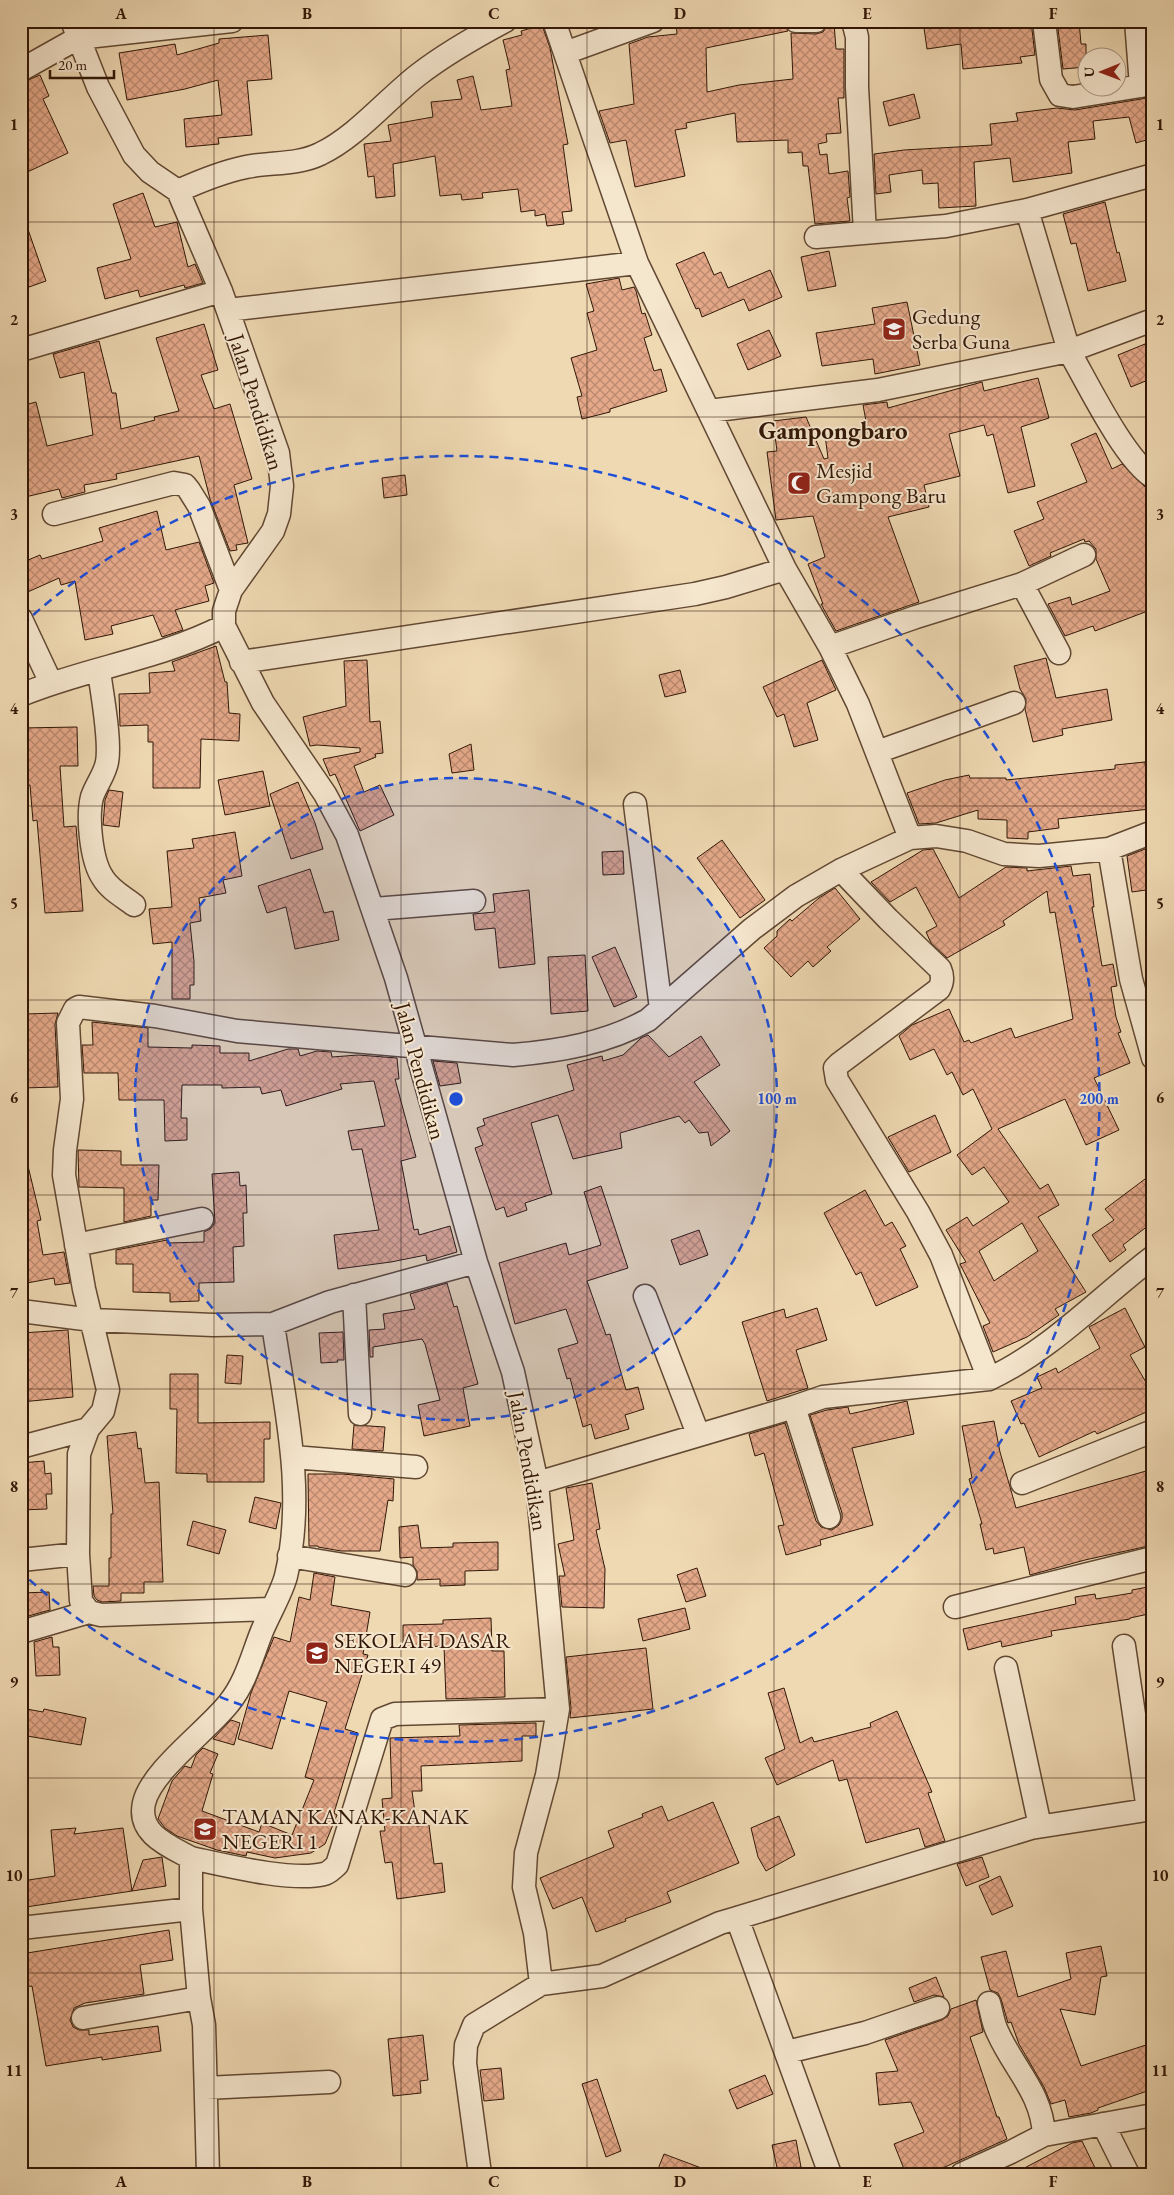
<svg xmlns="http://www.w3.org/2000/svg" width="1174" height="2195" font-family="'EB Garamond',serif">
<defs>
<pattern id="building-cross-hatch" width="8" height="8" patternUnits="userSpaceOnUse" patternTransform="scale(1.25)"><rect width="8" height="8" fill="#e5a98a"/><path d="M0 0l8 8M0 8l8-8" fill="none" stroke="#ba896f"/></pattern>
</defs>
<rect width="100%" height="100%" fill="#efd9b3"/>
<filter id="stains"><feTurbulence type="fractalNoise" baseFrequency=".004" numOctaves="4"/><feColorMatrix values="0 0 0 0 .2 0 0 0 0 .09 0 0 0 0 .02 0 0 0 .5 -.17"/></filter>
<radialGradient id="worn" r=".72"><stop offset=".6" stop-color="#630" stop-opacity="0"/><stop offset="1" stop-color="#630" stop-opacity=".3"/></radialGradient>
<path fill="url(#building-cross-hatch)" stroke="#321707" fill-rule="evenodd" d="M676,21H783L788,31L706,48L707,92L739,85L793,79L791,33L816,34L823,32L829,23H834L836,49H844V98H838L841,133L826,134L827,142L818,144L820,155L827,154L829,174L848,171L850,197L847,198L850,221L815,224L808,166H803L802,152L788,153V140L737,142L735,113L686,123L687,128L675,130L685,176L635,187L626,140L610,143L599,111L634,104L629,44L648,37L677,34Z
M984,21H1031L1035,55L1020,57L1022,63L963,69L961,44L927,49L924,28Z
M1057,21H1079L1081,44H1086V67L1063,69Z
M542,25L550,48L568,144L563,145L572,211L562,212L564,224L547,226L545,214L535,216V210L521,212L518,189L482,193L483,198L462,200L461,194L440,196L435,156L393,164L395,196L376,198L374,176L368,177L364,144L391,141L388,125L433,117L431,102L462,99L457,80L473,76L481,110L512,106L506,70L510,69L503,40L522,35L521,31Z
M268,35L272,79L247,81L252,135L218,138L219,144L186,147L184,119L222,115L218,80L185,89L127,100L119,53L175,44L177,55L219,43V39Z
M40,75L49,96L43,99L68,153L21,175V83Z
M914,94L920,118L889,126L883,102Z
M1153,97V138L1136,143L1129,117L1093,121L1095,139L1068,142L1072,173L1013,182L1010,158L974,162L976,206L939,208L938,183L923,184L922,170L889,175L891,192L876,194L874,154L904,150L992,145L990,124L1018,121L1016,113L1057,108L1075,110Z
M143,193L155,227L177,222L188,267L195,264L203,283L185,288L184,285L140,297L138,290L105,299L97,268L131,259L113,204Z
M1105,202L1117,253L1119,252L1126,281L1088,291L1076,243L1071,244L1063,214Z
M21,218H24L46,281L29,287L21,264Z
M829,251L836,286L808,291L801,257Z
M704,252L714,275L721,272L728,288L770,270L782,297L749,311L744,299L702,317L699,308L696,309L676,264Z
M619,278L622,290L634,287L636,291L642,314L645,313L652,335L644,338L654,371L661,369L667,391L610,409V412L582,419L577,397L582,396L571,358L597,350L587,313L594,311L586,284Z
M907,302L920,365L875,374L873,359L822,366L816,333L875,324L872,308Z
M204,324L218,370L201,375L214,409L230,404L252,479L234,485L248,543L236,545L237,550L230,551L210,499L199,456L116,474L117,479L84,485L85,492L62,498L59,489L21,498V406L36,402L47,446L93,435L84,372L60,378L53,354L99,341L112,393H116L121,429L155,420L154,417L179,411L156,338Z
M769,330L781,356L748,370L737,344Z
M1145,344L1153,364V378L1131,387L1118,355Z
M1038,378L1049,418L1021,427L1035,486L1008,493L993,434L987,436L984,425L949,434L960,476L924,485L929,507L888,517L919,602L836,631L821,604H823L808,564L825,557L813,516L776,520L767,452L777,451L773,421L806,417L824,459L828,458L825,435L868,432L863,405L887,402L888,408L982,382L984,391Z
M1096,433L1112,469L1122,464L1145,487L1153,490V609L1095,631L1093,626L1065,636L1048,604L1070,597L1072,605L1110,591L1096,559V549L1089,541L1085,542L1084,539L1050,553L1051,556L1029,566L1014,531L1044,519L1037,502L1087,482L1071,444Z
M405,475L407,495L384,498L382,478Z
M157,511L166,550L199,542L214,583L205,586L209,601L175,610L183,630L162,637L153,615L111,626L113,634L85,640L75,581L61,585L59,578L21,595V563L40,555L42,559L103,541L99,528Z
M216,646L225,682H227L229,713L240,714L239,741L201,739L200,788H153V742H148V725L120,726L119,694L150,693L149,673L175,671L172,662Z
M1046,658L1056,698L1107,689L1112,720L1062,729L1063,735L1033,742L1025,709L1026,699L1020,689L1014,666Z
M367,660L370,722L380,721L383,753L375,754L376,757L354,766L364,792L380,785L394,815L360,831L335,774L330,776L323,759L360,752V748L317,745L310,746L303,717L346,706L344,661Z
M822,660L836,690L807,703L818,740L794,747L784,714L777,717L763,687Z
M680,670L686,692L665,697L659,675Z
M77,727L78,766H60L64,827L76,826L83,911L45,913L37,820L33,821L30,785L22,786L21,728Z
M471,744L474,770L452,773L449,754Z
M1145,762L1150,809L1058,819L1059,828L1028,832V839L1007,838V820L978,819V810L936,823L919,824L907,793L945,780L969,775L970,778H1006V780L1115,769V765Z
M263,771L270,806L225,815L218,780Z
M298,782L315,823L323,849L291,859L270,794Z
M109,790L123,792L119,827L103,825L105,800Z
M235,832L242,876L223,880L226,893L199,898L201,921L190,923L194,961V985H190V999H172V942L153,944L149,909L172,907L167,851L194,848L192,839Z
M722,840L765,900L740,918L697,858Z
M1153,846V889L1132,892L1127,856Z
M933,849L959,898L1006,867L1027,868V871L1071,866L1073,876L1090,874L1094,907H1092L1102,966L1113,964L1117,986L1111,987L1116,1017L1121,1032L1118,1033L1130,1063L1094,1078L1119,1130L1086,1145L1065,1099L998,1129L1040,1189L1048,1184L1059,1205L1038,1217L1086,1292L1055,1309L1059,1315L1027,1337L993,1352L983,1326L990,1323L960,1264L966,1262L946,1230L967,1217L973,1226L1009,1202L984,1167L972,1175L957,1155L992,1129L973,1089L963,1095L952,1072L947,1075L934,1049L910,1060L899,1036L912,1025L949,1009L964,1042L969,1040L971,1043L1011,1028L1015,1038L1073,1019L1055,912L1050,913L1047,891L1003,921L1005,925L947,958L931,943L926,932L937,926L916,887L890,902L871,882L923,850ZM1022,1223L1038,1251L994,1281L979,1251Z
M623,851L624,874L603,875L602,852Z
M310,869L324,913L333,911L339,940L295,949L286,907L267,913L258,886Z
M835,888L860,919L827,947L831,951L813,967L808,961L791,977L764,948L777,936V931L790,919L792,921L819,898Z
M529,890L535,964L499,968L495,928L475,930L473,914L495,912L493,894Z
M615,947L637,997L614,1007L592,957Z
M585,955L588,1011L551,1014L548,957Z
M58,1013L55,1024L58,1087L22,1088L21,1063H27L25,1014Z
M92,1022L148,1028V1047L192,1048V1045L220,1046V1053H249V1061L288,1049H298L300,1056L317,1051L331,1052L332,1057L358,1055L397,1058L399,1079H395L416,1157L401,1161L414,1230L418,1229L419,1235L450,1226L457,1252L427,1261L426,1255L391,1262L338,1269L334,1235L379,1230L362,1149L352,1150L348,1131L385,1126L374,1081L340,1084L342,1089L286,1106L281,1090L262,1094L260,1087L222,1088V1085H182L181,1118H187V1140L165,1141L164,1100H119L118,1073H84L82,1045H93Z
M648,1035L669,1057L701,1036L720,1065L694,1082L730,1131L711,1146L708,1132L699,1133L689,1120L685,1123L679,1116L620,1133L622,1148L573,1159L558,1115L531,1123L552,1194L525,1203L527,1210L507,1217L504,1207L496,1210L475,1148L483,1145L477,1128L485,1125L483,1119L574,1090L567,1065L602,1056L603,1061L623,1055L641,1038Z
M433,1061L457,1063L461,1083L440,1086Z
M935,1115L951,1152L909,1172L888,1137Z
M78,1150L121,1151V1165H159L158,1200H151V1216L124,1222V1188L79,1187Z
M28,1166L41,1220L37,1221L43,1255L64,1252L70,1283L55,1285L54,1278L27,1283L21,1253V1167Z
M239,1172L240,1186L246,1185L247,1213H243L244,1246L233,1247L234,1282L199,1283V1301L170,1302V1293L133,1292V1264H116V1250L167,1240V1243L204,1242V1232L210,1229L215,1223L212,1174Z
M1153,1173V1222L1123,1245L1126,1250L1110,1262L1092,1235L1114,1220L1105,1209Z
M601,1186L628,1268L587,1281L606,1335L610,1334L626,1390L638,1387L644,1409L625,1415L629,1429L595,1439L591,1424L583,1427L570,1378L567,1379L558,1349L578,1343L566,1309L515,1324L499,1263L566,1243L569,1255L601,1245L584,1192Z
M865,1190L885,1226L892,1222L906,1246L900,1249L918,1287L876,1306L861,1272L856,1275L824,1213Z
M699,1230L708,1255L680,1265L671,1240Z
M447,1283L454,1307L457,1306L478,1384L463,1388L470,1426L424,1436L418,1405L440,1400L425,1344L422,1339L373,1347V1357H370L369,1330L385,1329L383,1314L415,1309L410,1294Z
M817,1308L827,1340L796,1350L808,1388L767,1401L742,1322L784,1309L786,1318Z
M1125,1308L1145,1347L1130,1355L1147,1384L1153,1381V1409L1097,1434L1095,1431L1039,1457L1024,1423L1021,1424L1011,1401L1042,1388L1037,1377L1056,1368L1058,1373L1100,1348L1089,1327Z
M68,1330L73,1397L21,1402V1333Z
M343,1332L344,1360H337L338,1362L321,1363L319,1333Z
M227,1355L243,1356L241,1384L225,1383Z
M170,1374H198V1423L270,1422V1439H264V1482H207V1474L176,1473L177,1409H170Z
M907,1401L914,1434L852,1448L873,1525L820,1540L821,1545L786,1555L778,1526L784,1525L764,1453L755,1456L749,1434L785,1423L816,1521L821,1527L832,1530L839,1525L842,1519V1513L810,1415L827,1410L848,1407L850,1414Z
M994,1421L1000,1452L1016,1508L1153,1469V1545L1085,1560L1030,1575L1024,1547L994,1554L993,1548L986,1550L980,1524H982L969,1479L972,1478L962,1426Z
M354,1425L385,1427L383,1451L352,1449Z
M136,1432L138,1449L141,1448L145,1483L159,1482L163,1582H144V1593H121V1601L102,1602L97,1600L94,1596L93,1586H109V1558H111V1514H113L107,1436Z
M44,1461L45,1474L51,1473L52,1494H46L47,1509L21,1510V1463Z
M308,1474H343L394,1479L393,1501L388,1500L380,1551H341L318,1547V1546H309Z
M592,1483L600,1529L596,1530L605,1569L604,1608L562,1607L559,1576H565L558,1544L574,1540L566,1488Z
M255,1497L281,1503L276,1529L249,1522Z
M193,1521L226,1530L219,1554L187,1545Z
M418,1525L421,1548L453,1547V1543L498,1542V1570L465,1571V1585L440,1586V1579L417,1580V1571L413,1565V1557L400,1558L399,1527Z
M697,1568L706,1596L686,1602L677,1575Z
M314,1573L335,1577L331,1605L370,1612L363,1654L368,1655L345,1729L358,1733L334,1813L337,1815L325,1844L311,1853L275,1858L247,1852L246,1856L217,1850L177,1836L165,1828L158,1819L172,1781L185,1766L191,1768L196,1755L203,1748L218,1754L210,1773L213,1774L202,1811L259,1832L262,1823L292,1835L314,1780L305,1777L327,1702L289,1691L272,1749L238,1739L251,1693L274,1637L290,1642L299,1597L310,1600Z
M1153,1586V1613L1130,1618V1619L1051,1631L1052,1636L1002,1647L1001,1641L968,1650L963,1629L1076,1604L1075,1597L1095,1594L1096,1599L1132,1593V1590Z
M49,1592L50,1610L21,1618V1593Z
M685,1608L690,1629L643,1641L638,1619Z
M491,1618L492,1651H504L505,1697L446,1699L444,1646L403,1648V1625L443,1624V1620Z
M52,1637L53,1647H59L60,1675L36,1676L34,1642Z
M646,1648L653,1709L570,1718L571,1708L566,1657Z
M784,1688L800,1743L812,1737L814,1742L871,1727L870,1723L897,1711L932,1792L928,1793L945,1841L925,1847L919,1828L866,1843L847,1779L839,1781L833,1760L777,1785L765,1758L785,1749L768,1693Z
M21,1708L43,1712L44,1709L86,1718L81,1745L21,1735Z
M231,1720L240,1723L234,1745L213,1739Z
M536,1723V1736H522V1761L421,1766L422,1791H412L417,1826L429,1825L434,1864L442,1863L445,1892L397,1899L392,1862L385,1863L380,1831H385L382,1799L392,1798L390,1738L460,1736L459,1725Z
M713,1802L739,1863L667,1892L671,1902L625,1919L626,1921L596,1932L582,1897L553,1909L540,1878L614,1847L608,1831L643,1817L642,1814L662,1806L668,1821Z
M779,1816L795,1855L766,1871L758,1857L751,1828Z
M76,1828L74,1834L123,1828L132,1891L26,1907L22,1881L55,1876L51,1830Z
M162,1857L166,1886L132,1891L143,1860Z
M982,1857L989,1877L966,1886L957,1864Z
M1000,1876L1013,1906L992,1915L979,1886Z
M169,1930L173,1960L140,1965L144,1994L85,2003L74,2008L70,2020L73,2027L79,2030H89V2035L158,2026L161,2051L102,2060V2057L46,2066L32,1986L21,1987V1954Z
M1101,1946L1107,1976L1101,1977L1095,2015L1060,2009L1081,2066L1146,2045L1153,2066V2089L1098,2108V2110L1091,2113L1069,2117L1065,2100L1051,2104L1044,2087L1019,2044L1011,2022L1008,2023L1001,1999L998,1993L990,1990L981,1957L1006,1951L1018,1997L1071,1979L1066,1953Z
M936,1977L944,1997L934,1995L914,2002L909,1988Z
M976,2000L983,2032L970,2037L997,2117H999L1007,2139L936,2171L935,2169L923,2174H906L894,2144L924,2132L911,2102L879,2105L876,2073L898,2071L885,2040L942,2020L948,2016L951,2009Z
M423,2035L428,2080L420,2081L421,2093L393,2096L388,2039Z
M501,2068L504,2099L484,2101L480,2070Z
M765,2075L773,2094L737,2109L729,2090Z
M597,2079L621,2151L606,2157L582,2084Z
M796,2140L801,2167L778,2172L772,2145Z
M1082,2141L1098,2174H1013L1072,2143Z
M664,2154L712,2172V2174H656Z"/>
<g fill="none" stroke-linecap="round" stroke-linejoin="round">
<g stroke="#614832" stroke-width="25">
<path id="street" d="M72,21L98,87L134,155L150,172L178,191L221,291L278,453L282,486L279,514L273,531L231,590L224,611V626L263,703L325,794L347,835L396,978L476,1262L513,1372L537,1483L558,1709L547,1775L526,1853L524,1887L535,1933L541,1984L474,2025L466,2045L465,2063L480,2174
M554,21L637,263L785,569L830,647L858,704L910,838
M796,21H816
M853,21L857,37V87L865,233
M1044,21L1051,79L1060,95L1073,97L1153,84
M1136,21L1141,86
M565,53L653,21
M21,70L78,38L232,21
M178,191C200,181 222,172 246,167C270,162 298,165 320,154C356,137 386,100 418,75C445,54 475,37 505,21
M1027,210L1069,351L1153,320
M816,237L946,226L1027,210L1153,175
M228,310L637,263
M21,350L221,291
M709,411L878,390L1069,351C1087,382 1124,459 1153,477
M54,514L174,483L185,485L189,490L199,506L231,590
M1022,584L1059,653
M21,619L51,683
M830,647L916,617L1022,584L1084,555
M241,662L695,594L726,587L785,569
M99,671C102,694 111,741 107,762C105,774 96,785 92,797C87,817 91,861 103,878C110,890 124,897 134,905
M21,695C89,667 157,660 224,626
M877,752L1014,703
M635,804L661,1009
M1109,849L1131,979L1153,1058
M841,870L888,919L940,969C943,976 943,982 939,989L839,1064L835,1068L837,1080L918,1212L941,1255L989,1379
M374,909L474,901
M76,1245L202,1219
M354,1295L360,1414
M645,1296L698,1434
M21,1311L92,1320L213,1325L273,1324L330,1302L476,1262
M794,1407L829,1517
M21,1447L88,1429
M293,1457L416,1467
M537,1483L794,1407L823,1397L989,1379C1051,1350 1099,1298 1153,1257
M1022,1483L1153,1431
M289,1556L405,1575
M21,1560L78,1554
M955,1607L1153,1558
M271,1609L101,1615L89,1612L81,1601L78,1554L79,1454L88,1429L103,1411L108,1390L84,1289L64,1175L65,1150L72,1099L68,1023L75,1009L79,1007L155,1016L237,1031L513,1055C560,1051 607,1043 648,1020L752,929L796,896L841,870L910,838L936,836L967,841L1004,854L1039,856L1109,849L1153,832
M21,1632L89,1612
M1124,1646L1148,1810
M1006,1668L1040,1826
M191,1858C169,1846 137,1834 144,1803C151,1771 207,1731 229,1703C246,1682 252,1656 262,1631C269,1614 282,1592 286,1576C306,1492 285,1407 273,1324
M737,1918L1031,1828L1153,1809
M21,1928L191,1909
M541,1984L602,1976L720,1923L737,1918L830,2174
M83,2018L199,1998
M787,2052L865,2033L938,2008
M206,2088L329,2082
M1103,2124L1128,2174
M1044,2135L1153,2115
M208,2174L204,2025L199,1998L191,1909V1858C224,1865 292,1882 324,1874C329,1873 333,1868 337,1865L382,1719L395,1714L558,1709
M962,2174L1011,2152L1044,2135C1042,2093 1014,2069 998,2033C993,2024 992,2013 989,2003"/>
</g>
<use href="#street" stroke="#f5e6ce" stroke-width="22"/>
</g>
<path fill="none" stroke="#321707" stroke-width="1" stroke-opacity="0.55" d="M214,21V2174M401,21V2174M587,21V2174M774,21V2174M960,21V2174M21,222H1153M21,417H1153M21,611H1153M21,806H1153M21,1000H1153M21,1195H1153M21,1389H1153M21,1584H1153M21,1778H1153M21,1973H1153"/>
<circle cx="456" cy="1099" r="321" fill="#1d4ed8" fill-opacity=".12"/>
<g fill="none" stroke="#1d4ed8" stroke-width="2.5" stroke-dasharray="9 6">
<circle cx="456" cy="1099" r="321"/>
<path d="M22 625A643 643 0 1 1 22 1573"/>
</g>
<defs>
<g id="school-square" transform="scale(1.25)"><rect x="-9" y="-9" width="18" height="18" rx="4" fill="#8f2418" stroke="#f5e6ce"/><path d="M0-5L7-2L0 1L-7-2ZM-4 1L0 2.5L4 1V4Q0 6-4 4Z" fill="#fff"/></g>
<g id="mosque-square" transform="scale(1.25)"><rect x="-9" y="-9" width="18" height="18" rx="4" fill="#8f2418" stroke="#f5e6ce"/><path d="M3.5-4.9A6 6 0 1 0 3.5 4.9A5 5 0 1 1 3.5-4.9Z" fill="#fff"/></g>
</defs>
<g fill-rule="evenodd">
<use href="#school-square" x="894" y="329"/>
<use href="#mosque-square" x="799" y="483"/>
<use href="#school-square" x="317" y="1653"/>
<use href="#school-square" x="205" y="1829"/>
</g>
<g text-anchor="middle" stroke-width="4" stroke-linejoin="round" paint-order="stroke">
<g font-size="22" fill="#321707" stroke="#f5e6ce" text-anchor="start">
<text x="912" y="324">Gedung<tspan x="912" dy="25">Serba Guna</tspan></text>
<text x="816" y="478">Mesjid<tspan x="816" dy="25">Gampong Baru</tspan></text>
<text x="334" y="1648">SEKOLAH DASAR<tspan x="334" dy="25">NEGERI 49</tspan></text>
<text x="222" y="1824">TAMAN KANAK-KANAK<tspan x="222" dy="25">NEGERI 1</tspan></text>
</g>
<g font-size="22" fill="#321707" stroke="#f5e6ce">
<text transform="translate(257 402) rotate(73)" y="8">Jalan Pendidikan</text>
<text transform="translate(421 1071) rotate(75)" y="8">Jalan Pendidikan</text>
<text transform="translate(529 1461) rotate(80)" y="8">Jalan Pendidikan</text>
</g>
<g font-size="25" font-weight="bold" fill="#321707" stroke="#f5e6ce">
<text x="833" y="439">Gampongbaro</text>
</g>
</g>
<circle cx="456" cy="1099" r="8" fill="#1d4ed8" stroke="#f5e6ce" stroke-width="2.5"/>
<g font-size="15" text-anchor="middle" font-weight="bold" fill="#1d4ed8" stroke="#f5e6ce" stroke-width="4" stroke-linejoin="round" paint-order="stroke">
<text x="777" y="1104">100 m</text>
<text x="1099" y="1104">200 m</text>
</g>
<rect width="1174" height="2195" fill="none" stroke="#efd9b3" stroke-width="55"/>
<g transform="translate(1102 72) rotate(269)"><circle r="24" fill="#f5e6ce" stroke="#a7937e"/>
<path d="M0-4L9 19L0 12L-9 19Z" fill="#8f2418"/>
<text y="-8" font-size="14" font-weight="bold" text-anchor="middle" fill="#321707">U</text>
</g>
<path d="M50 70v8h64v-8" fill="none" stroke="#321707" stroke-width="2.5"/>
<text x="58" y="70" font-size="15" fill="#321707" stroke="#f5e6ce" stroke-width="4" paint-order="stroke">20 m</text>
<rect x="28" y="28" width="1118" height="2140" fill="none" stroke="#321707" stroke-width="2"/>
<g font-size="16" text-anchor="middle" font-weight="bold" fill="#321707">
<text x="121" y="19">A</text>
<text x="307" y="19">B</text>
<text x="494" y="19">C</text>
<text x="680" y="19">D</text>
<text x="867" y="19">E</text>
<text x="1053" y="19">F</text>
<text x="14" y="130">1</text>
<text x="1160" y="130">1</text>
<text x="14" y="325">2</text>
<text x="1160" y="325">2</text>
<text x="14" y="520">3</text>
<text x="1160" y="520">3</text>
<text x="14" y="714">4</text>
<text x="1160" y="714">4</text>
<text x="14" y="909">5</text>
<text x="1160" y="909">5</text>
<text x="14" y="1103">6</text>
<text x="1160" y="1103">6</text>
<text x="14" y="1298">7</text>
<text x="1160" y="1298">7</text>
<text x="14" y="1492">8</text>
<text x="1160" y="1492">8</text>
<text x="14" y="1687">9</text>
<text x="1160" y="1687">9</text>
<text x="14" y="1881">10</text>
<text x="1160" y="1881">10</text>
<text x="14" y="2076">11</text>
<text x="1160" y="2076">11</text>
<text x="121" y="2187">A</text>
<text x="307" y="2187">B</text>
<text x="494" y="2187">C</text>
<text x="680" y="2187">D</text>
<text x="867" y="2187">E</text>
<text x="1053" y="2187">F</text>
</g>
<rect width="100%" height="100%" filter="url(#stains)"/>
<rect width="100%" height="100%" fill="url(#worn)"/>
</svg>
